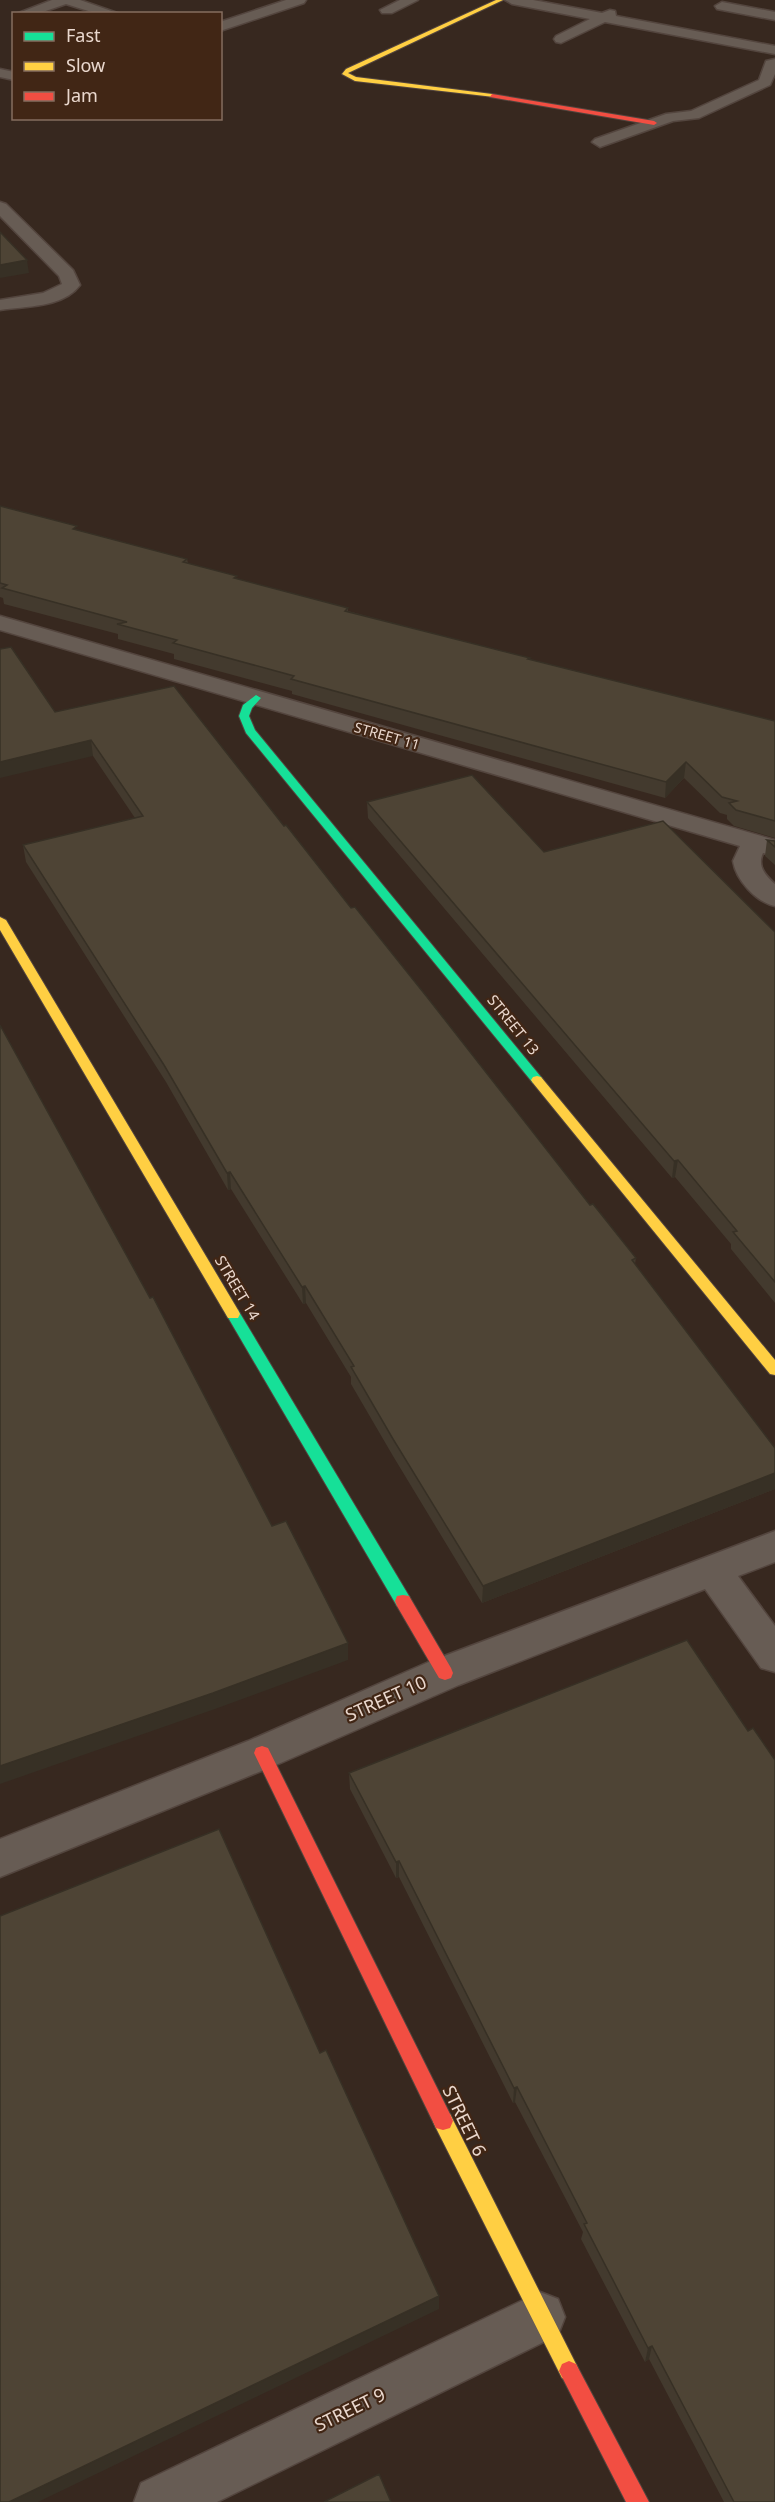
<svg xmlns="http://www.w3.org/2000/svg" width="775" height="2502" font-family="'Noto Sans',sans-serif">
<rect width="100%" height="100%" fill="#37281f"/>
<g fill="none" stroke-linecap="round" stroke-linejoin="round">
<g stroke="#53453e" stroke-width="3">
<path id="street" d="M52,0H80L120,14H98L66,4L37,14H16Z
M286,0H306L304,3L220,31V22Z
M400,0H418L392,13H382L380,10Z
M505,0H533L602,13L610,10L615,11L616,16L775,46V54L605,22L561,43L556,42L554,39L556,36L590,19L512,4Z
M722,2L775,12V20L717,9L715,6Z
M775,59V74L770,85L699,118L673,121L600,147L592,142L595,139L666,114L691,111L759,80L766,61Z
M0,69L14,72V80L0,77Z
M0,202L6,204L73,270L80,285C63,308 25,306 0,310V300L43,293L62,284L59,276L0,216Z
M0,616L775,840V856L763,853C757,866 765,875 775,884V906C756,902 736,880 733,861L740,846L0,630Z
M775,1531V1562L738,1576L775,1626V1672L761,1668L705,1589L459,1685L276,1765L0,1877V1839L248,1741L431,1661Z
M540,2292L558,2299L565,2317L558,2335L217,2502H134L141,2483Z"/>
</g>
<g stroke="#53453e" stroke-width="2">
<path id="fast" d="M256,695L261,698L252,708L249,716L255,730L541,1077L543,1080L541,1083H533L246,733L239,716L243,705Z
M233,1309L238,1310L409,1596L411,1601L409,1606L403,1607L397,1606L226,1314Z"/>
</g>
<g stroke="#53453e" stroke-width="2">
<path id="slow" d="M496,0H503L348,73L356,77L492,94L494,97L355,81L342,74L346,69Z
M0,917L6,920L238,1310L240,1314L238,1318H228L0,930Z
M537,1076L541,1077L775,1360V1375L770,1374L533,1083L531,1080L533,1077Z
M443,2112L450,2114L576,2364L579,2371L576,2378L569,2381L562,2378L436,2128L433,2121L436,2114Z"/>
</g>
<g stroke="#53453e" stroke-width="2">
<path id="jam" d="M492,94L654,121L657,123L654,125L490,97Z
M403,1595L409,1596L451,1668L453,1673L451,1678L445,1680L439,1678L397,1606L395,1601L397,1596Z
M262,1746L268,1748L450,2114L453,2121L450,2128L443,2130L436,2128L254,1753L256,1748Z
M569,2361L576,2364L649,2502H626L559,2371L562,2364Z"/>
</g>
<use href="#street" fill="#675c54" fill-rule="evenodd"/>
<use href="#fast" fill="#16e098" fill-rule="evenodd"/>
<use href="#slow" fill="#ffcf43" fill-rule="evenodd"/>
<use href="#jam" fill="#f24e42" fill-rule="evenodd"/>
</g>
<path fill="#433a2e" d="M0,506L78,531L187,559L188,563L237,579L348,608V611L530,660L775,721V838L734,826L727,819V815L720,813L684,778L665,798L292,694V691L174,659V654L118,639V634L4,604L3,598L0,597Z
M55,712L284,826L590,1205L636,1258L635,1264L775,1448V1489L482,1603L393,1456L351,1384V1377L306,1303L303,1304L231,1189L228,1190L166,1082L26,862L23,845L135,818L93,756Z
M367,802L544,852L775,932V1303L731,1249V1244L675,1177L672,1178L368,818Z
M767,840L775,841V865L765,856Z
M349,1773L775,2502H724L649,2359L645,2362L581,2239L583,2232L515,2102L513,2103L399,1877L396,1878L350,1789Z"/>
<path fill="#373025" d="M27,260L29,273L0,278V265Z
M91,740L93,756L0,778V762Z
M686,762L684,778L665,798L666,782Z
M678,1160L675,1177L672,1178L674,1161Z
M230,1172L231,1189L228,1190L227,1173Z
M305,1286L306,1303L303,1304L302,1287Z
M775,1473V1489L482,1603L483,1586Z
M348,1643V1660L215,1709L0,1784V1766Z
M399,1861V1877L396,1878V1862Z
M517,2087L515,2102L513,2103L514,2088Z
M439,2296V2309L38,2502H9Z
M652,2346L649,2359L645,2362L648,2348Z"/>
<path fill="#4e4435" stroke="#373025" stroke-width="1.5" d="M0,232L27,260L0,265Z
M0,506L77,526L73,529L187,559L183,562L237,576L234,578L348,608L345,611L530,658L528,659L775,721V821L736,810L729,803L737,801L722,797L686,762L666,782L291,679L294,676L173,643L177,640L117,624L127,622L2,588L7,585L0,583Z
M11,647L55,712L174,686L284,826L286,825L351,908L355,907L427,997L590,1205L593,1204L636,1258L632,1260L775,1448V1473L483,1586L393,1439L351,1367L354,1366L305,1286L302,1287L230,1172L227,1173L164,1065L23,845L143,816L91,740L0,762V649Z
M472,775L544,852L663,821L775,932V1282L733,1232L737,1231L678,1160L674,1161L367,802Z
M767,840L775,841V847Z
M0,1025L150,1298L153,1297L272,1526L286,1521L348,1643L213,1693L0,1766Z
M687,1640L748,1731L753,1728L775,1760V2502H734L652,2346L648,2348L584,2224L587,2223L517,2087L514,2088L399,1861L396,1862L349,1773Z
M219,1829L320,2053L326,2050L439,2296L9,2502H0V1916Z
M379,2474L391,2502H324Z"/>
<g text-anchor="middle" stroke-width="4.5" stroke-linejoin="round" paint-order="stroke">
<g font-size="14" fill="#ead8ce" stroke="#412615">
<text transform="translate(387 736) rotate(16)" y="5">STREET 11</text>
</g>
<g font-size="15" fill="#ead8ce" stroke="#412615">
<text transform="translate(513 1025) rotate(51)" y="5">STREET 13</text>
<text transform="translate(237 1288) rotate(59)" y="5">STREET 14</text>
</g>
<g font-size="18" fill="#ead8ce" stroke="#412615">
<text transform="translate(386 1699) rotate(-24)" y="6">STREET 10</text>
<text transform="translate(464 2121) rotate(64)" y="6">STREET 6</text>
<text transform="translate(350 2410) rotate(-26)" y="6">STREET 9</text>
</g>
</g>
<rect x="12" y="12" width="210" height="108" fill="#412615" stroke="#856d5f" stroke-width="1.5"/>
<rect x="24" y="32" width="30" height="9" fill="#16e098" stroke="#856d5f" stroke-width="1.5"/>
<text x="66" y="42" font-size="18" fill="#ead8ce">Fast</text>
<rect x="24" y="62" width="30" height="9" fill="#ffcf43" stroke="#856d5f" stroke-width="1.5"/>
<text x="66" y="72" font-size="18" fill="#ead8ce">Slow</text>
<rect x="24" y="92" width="30" height="9" fill="#f24e42" stroke="#856d5f" stroke-width="1.5"/>
<text x="66" y="102" font-size="18" fill="#ead8ce">Jam</text>
</svg>
